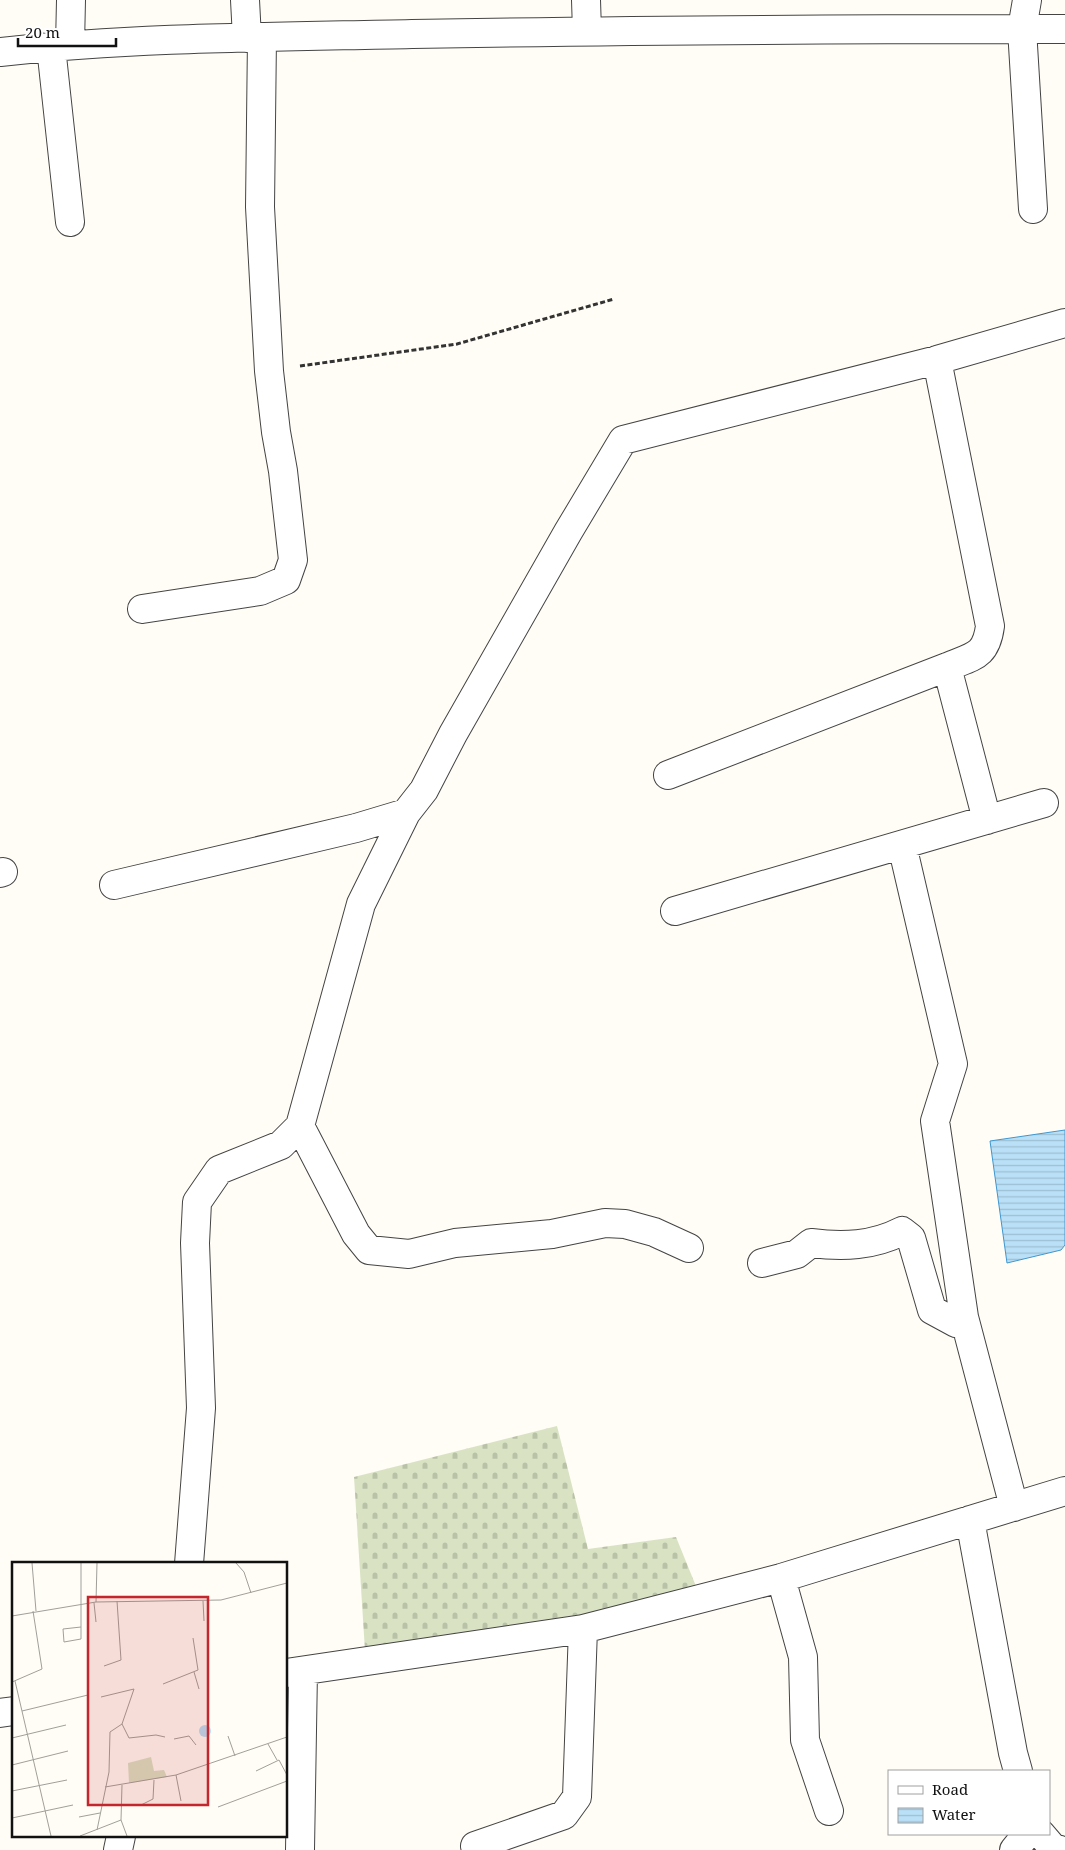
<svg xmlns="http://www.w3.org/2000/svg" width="1065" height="1850" font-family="'Noto Serif',serif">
<defs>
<pattern id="cemetery-stones" width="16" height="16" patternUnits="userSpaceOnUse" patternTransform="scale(1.25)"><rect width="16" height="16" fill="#d9e3c4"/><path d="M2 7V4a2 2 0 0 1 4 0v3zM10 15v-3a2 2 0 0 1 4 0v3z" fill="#b9c2a7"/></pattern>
<pattern id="water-rules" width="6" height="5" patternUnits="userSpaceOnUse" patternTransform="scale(1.25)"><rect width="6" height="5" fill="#b9e0f7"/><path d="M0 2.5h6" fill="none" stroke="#9ebfd3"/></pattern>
</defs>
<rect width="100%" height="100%" fill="#fffdf5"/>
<path fill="url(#cemetery-stones)" d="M557,1426L588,1549L676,1537L700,1596L365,1651L354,1477Z"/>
<path fill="url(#water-rules)" stroke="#3f96cf" d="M1065,1130V1245L1061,1250L1007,1263L990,1141Z"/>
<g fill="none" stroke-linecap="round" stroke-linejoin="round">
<g stroke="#444" stroke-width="30">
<path id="minor" d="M245,0L247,38
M586,0L587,31
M1027,0L1022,29L1033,209
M70,45L71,0
M51,47L70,222
M0,52C136,37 274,37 412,34C629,30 847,29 1065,29
M142,609L260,591L286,580L293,560L283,471L276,432L269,371L260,207L262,37
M947,667L987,820
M668,775L947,667C973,656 986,657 990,626L937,360
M902,845L953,1064L935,1121L964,1317L1014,1507
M0,873L3,872
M114,885L356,828L406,813
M675,911L1044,803
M300,1126L356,1234L369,1250L409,1254L455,1243L552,1234L605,1223L625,1224L654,1232L689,1248
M762,1263L797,1254L811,1243C843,1247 873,1246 902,1231L911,1238L932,1310L956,1323L964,1317
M970,1520L1013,1753L1018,1771
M189,1564L201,1408L195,1243L197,1202L219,1170L281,1145L300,1126L361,904L406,813L424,790L453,734L568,532L623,440L937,360L1065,323
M781,1578L803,1657L805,1740L829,1811
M286,1673L583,1629L781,1578L1065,1491
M0,1713L14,1711
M1041,1834L1053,1848L1060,1850
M475,1846L564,1815L577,1797L583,1629
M118,1850L121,1836
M300,1850L303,1671
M1014,1850L1027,1834"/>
</g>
<path stroke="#333" stroke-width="3" stroke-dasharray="5 2.5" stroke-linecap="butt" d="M300,366L457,344L614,299"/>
<use href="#minor" stroke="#fff" stroke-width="28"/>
</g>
<g transform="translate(12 1562)">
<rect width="275" height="275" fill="#fffdf5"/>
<path d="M139,195L142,209L152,208L155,215L117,221L116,201Z" fill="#d9e3c4"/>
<path d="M187 169a6 6 0 1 1 12 0a6 6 0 1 1-12 0Z" fill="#b9e0f7"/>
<path fill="none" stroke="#a09f9a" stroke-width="1" d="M20,1L24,49M224,1L232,10L239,31M191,39L192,59M84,40L85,1M82,41L84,60M0,54L84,40L209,38L275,21M69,65L51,67L52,80L69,77V1M92,104L109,98L105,39M182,110L187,127M3,119L39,274M0,120L30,107L21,49M151,122L186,108L181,76M89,135L122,127M10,149L76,133M110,162L117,176L144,173L153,175M216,174L223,194M0,176L54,163M162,177L177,174L184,183M256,182L265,198M0,203L56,189M244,209L267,198L275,213M164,213L169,239M93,225L164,213L275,175M0,229L55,218M129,243L141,237L142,218M206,245L275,219M67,255L88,251M0,256L61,243M109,258L115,274M85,268L97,210L98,170L110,162L122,127M68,274L109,258L110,223"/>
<path fill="#c4262e" fill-opacity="0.15" stroke="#c4262e" stroke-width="2.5" d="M76,35H196V243H76Z"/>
<rect width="275" height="275" fill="none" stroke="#111" stroke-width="2.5"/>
</g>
<rect x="888" y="1770" width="162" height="65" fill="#ffffff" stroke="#a0a0a0"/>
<rect x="898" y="1786" width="25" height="8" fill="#ffffff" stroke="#a0a0a0"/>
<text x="932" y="1795" font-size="15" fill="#111111">Road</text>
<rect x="898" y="1808" width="25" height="15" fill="url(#water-rules)" stroke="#a0a0a0"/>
<text x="932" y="1820" font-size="15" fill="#111111">Water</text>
<path d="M18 38v8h98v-8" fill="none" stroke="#111111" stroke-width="2.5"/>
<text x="25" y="38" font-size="15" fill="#111111" stroke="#ffffff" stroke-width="4" paint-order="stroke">20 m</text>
</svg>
